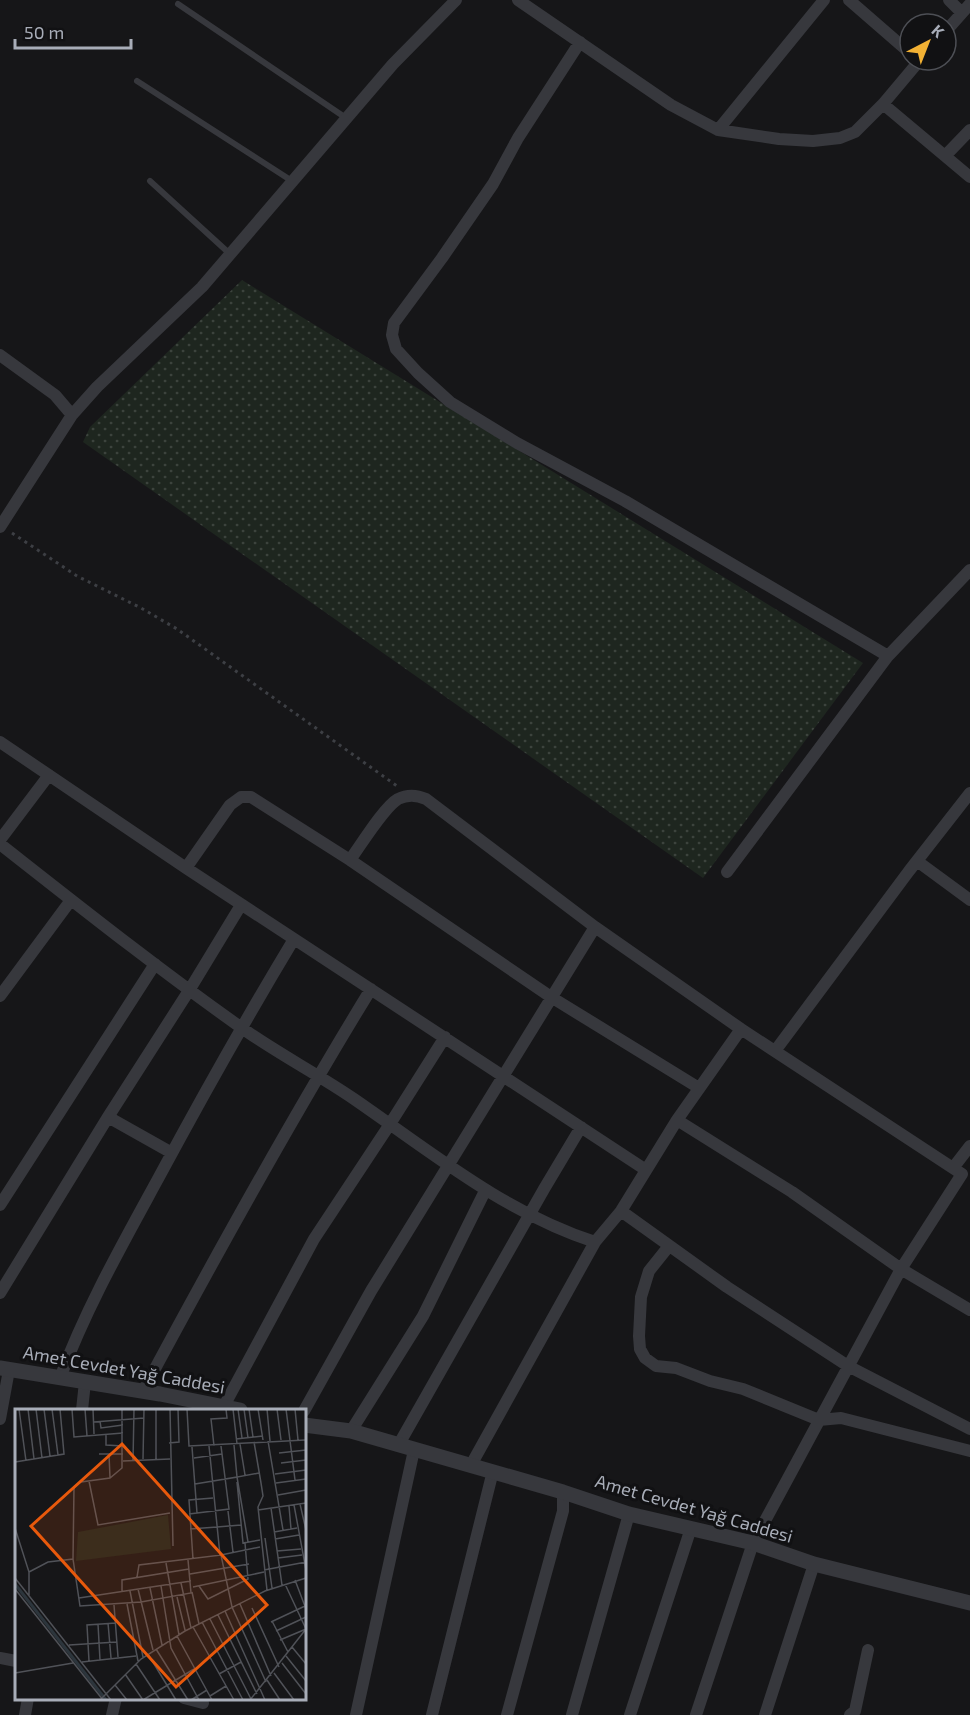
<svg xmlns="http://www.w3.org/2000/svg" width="970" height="1715" font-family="'Exo 2',sans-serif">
<defs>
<pattern id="grass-dots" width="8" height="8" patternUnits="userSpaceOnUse" patternTransform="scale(1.5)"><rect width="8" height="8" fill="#1e261f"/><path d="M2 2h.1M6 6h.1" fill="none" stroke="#3c433d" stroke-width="1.8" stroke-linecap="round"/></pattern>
</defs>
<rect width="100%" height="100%" fill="#161618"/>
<path fill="url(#grass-dots)" d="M242,280L863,663L703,878L83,442L90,427Z"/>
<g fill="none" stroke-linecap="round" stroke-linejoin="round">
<path stroke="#3d3f44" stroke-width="3" stroke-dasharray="3 4.5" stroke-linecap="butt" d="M12,533L77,576L141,608L177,629L397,786"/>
<path stroke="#37383d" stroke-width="6" d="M178,4L346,118
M137,81L292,181
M150,181L230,254"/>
<path stroke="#37383d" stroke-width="12" d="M518,0L671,105L718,130L779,139L813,141L840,138L855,132L883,104L920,60
M849,0L910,53
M949,0L962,13
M946,31L970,4
M580,42L518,138L493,184L442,258L394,323L392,335L396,349L418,373L450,402L517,443L625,501L888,656
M883,104L970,177
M718,130L824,0
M945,156L970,130
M0,355L55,395L72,415L97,387L202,287L393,64L456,0
M0,527L72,415
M0,742L186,868L646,1170
M0,840L49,775
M0,844C79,906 157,968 239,1026C275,1052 316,1073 354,1099C431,1152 505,1213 595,1242L621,1211L677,1120L741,1029
M350,860C361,845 384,807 398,799C408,794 417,795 426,799L595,927L741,1029L962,1174L901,1269L753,1543L696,1715
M917,861L970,900
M186,868L230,805L241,797H251L350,860L551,997L699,1088
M727,872L888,656L970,570
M0,996L71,900
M775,1051L909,871L970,793
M108,1117L172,1153
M677,1120L792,1192L901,1269L970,1310
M953,1168L970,1146
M0,1205L155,964
M621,1211L727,1287L848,1366L970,1429
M669,1246L649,1271L641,1297L639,1336L640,1349L645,1358L656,1366L676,1368L710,1381L743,1389L819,1420L841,1418L970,1451
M0,1293L108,1117L190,989L241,905
M60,1378C86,1308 123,1243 159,1177C202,1097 247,1017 294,939
M143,1391C216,1255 290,1121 371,989
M82,1410L85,1382
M216,1410L224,1406L314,1239L390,1124L445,1037
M304,1411L371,1291L595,927
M0,1419L9,1370
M351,1431L423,1316L485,1191
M399,1444L544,1189L581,1127
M471,1465L595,1242
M0,1658L16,1661
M184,1698L203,1703
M25,1715L28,1698
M112,1715L116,1698
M356,1715L414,1450
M432,1715L493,1471
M507,1715L563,1511V1492
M572,1715L629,1514
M630,1715L691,1528
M765,1715L814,1564
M850,1715L855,1711L868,1650"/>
<path stroke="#37383d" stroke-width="15" d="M0,1368L160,1394L240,1410
M304,1425L351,1431L563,1492L629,1514L753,1543L814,1564L970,1603"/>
</g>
<g text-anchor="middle" stroke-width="6" stroke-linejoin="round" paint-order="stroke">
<g font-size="18" fill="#a8adb8" stroke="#111113">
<text transform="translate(124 1370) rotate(10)" y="6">Amet Cevdet Yağ Caddesi</text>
<text transform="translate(694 1509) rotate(16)" y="6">Amet Cevdet Yağ Caddesi</text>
</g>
</g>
<g transform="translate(15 1409)">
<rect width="291" height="291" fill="#161618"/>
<path d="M153,106L156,140L61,152L63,123Z" fill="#1e261f"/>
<path fill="none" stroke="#2c353c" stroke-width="3" d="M0,175L91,291"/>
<path fill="none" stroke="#505258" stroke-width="1.5" d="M4,0L11,52M13,0L19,50M21,0L27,49M29,0L35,47M37,0L43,46M57,0L59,28L108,24M70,0L72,27M78,0L79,25M155,0L158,137M172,0L174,37L290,31M218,0L222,35M223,0L227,29M229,0L233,29M234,0L238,28M243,0L248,31M252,0L255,32M262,0L266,31M271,0L280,71M280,0L283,31M85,12L86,19L108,16M79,13L129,9M91,25V36L108,37M221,30L248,27M253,32L268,121M239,33L246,74L248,87L243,98L252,181M154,34L164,33L163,0M225,35L230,66M194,37L205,146M199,37L196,10L212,9L211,0M177,38L182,104M264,44L291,41M84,45H108M94,45L95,69M179,49L207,45M128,50L129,0M141,50V0M108,52L155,50M118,52L119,0M0,53L49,45L45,0M266,54L291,51M260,65L291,61M74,72L83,116L155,104M222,73L228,134L245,131M261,74L291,70M180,75L222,68L219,36M263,86L291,81M285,95L291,121M279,96L291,161M274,97L276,120M256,99L267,176M243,101L291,94M213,102L218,143M174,105L214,100L206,37M202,118L226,116M0,119L14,163V187M175,120L202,118M259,123L282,119M250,129L257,179M260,130L284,126M233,133L222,68L244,64M262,142L286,140M206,146L245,138M263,149L287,146M58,150L65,197L126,193L176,184L173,151M178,150L174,91L198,89M151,154L164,226M249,161L291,153M14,163L33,153L58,150L59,78L66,73L95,69L107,59V0M175,165L234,155M122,168L124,156L206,146L217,198L251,273M0,169L96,291M280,171L291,200M166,174L176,219M146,177L156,239L184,291M184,177L193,190L233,170L230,134M178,178L249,163M135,179L147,236M0,180L88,291M123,180L138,241M115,182L128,248M107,183V171L174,160M177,183L184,215M162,188L170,221M64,189L176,172M112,195L123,252M225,195L256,267M99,196L103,248M237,199L264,258M210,202L250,291M203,206L242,285M195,210L236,290M257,212L273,243M187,213L228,291M256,213L290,197M93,214L96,249M83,215L85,251M178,218L219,291M261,222L291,208M162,227L197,291M265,231L291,220L270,175M54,236L102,233M277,238L291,255M141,240L173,291M133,245L161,291M271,247L291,272M74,252L72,216L101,214M67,253L121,247M267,254L291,285M121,255L145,291M0,264L58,254M259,264L279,291M110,265L128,291M204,265L226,253M252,271L265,291M100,276L112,291M195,287L211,277M85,291L126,250L170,222L250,182L291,169M128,291L179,260M176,291L192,281M235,291L291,220"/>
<path fill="#e8590c" fill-opacity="0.15" stroke="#e8590c" stroke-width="3" d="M107,35L252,196L161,278L16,117Z"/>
<rect width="291" height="291" fill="none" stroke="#a8adb8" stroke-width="3"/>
</g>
<g transform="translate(928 42) rotate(42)"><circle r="28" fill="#111113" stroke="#4d4f55" stroke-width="1.5"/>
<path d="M0-4.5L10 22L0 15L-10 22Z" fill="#f2b134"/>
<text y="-9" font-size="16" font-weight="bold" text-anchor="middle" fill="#a8adb8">K</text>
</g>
<path d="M15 39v9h116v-9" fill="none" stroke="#a8adb8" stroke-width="3"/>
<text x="24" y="39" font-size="18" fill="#a8adb8" stroke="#111113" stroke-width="4.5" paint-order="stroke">50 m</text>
</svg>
